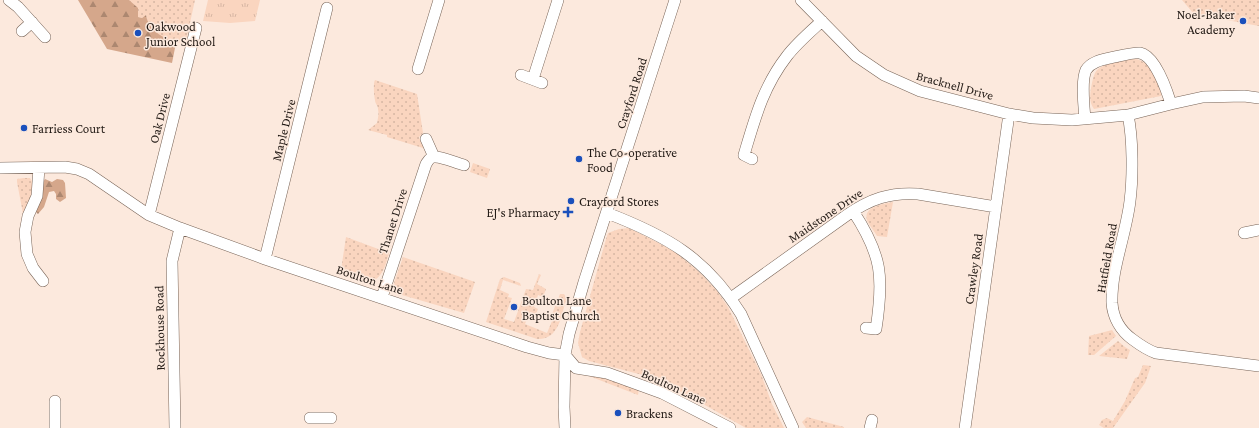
<svg xmlns="http://www.w3.org/2000/svg" width="1259" height="428" font-family="'Crimson Pro',serif">
<defs>
<pattern id="grass-dots" width="8" height="8" patternUnits="userSpaceOnUse"><rect width="8" height="8" fill="#fad5bf"/><path d="M2 2h.1M6 6h.1" fill="none" stroke="#d6b6a3" stroke-width="1.8" stroke-linecap="round"/></pattern>
<pattern id="forest-firs" width="22" height="20" patternUnits="userSpaceOnUse"><rect width="22" height="20" fill="#d5a78b"/><path d="M5 1l3.5 6h-7zM16 11l3.5 6h-7z" fill="#ac8770"/></pattern>
<pattern id="park-tufts" width="24" height="20" patternUnits="userSpaceOnUse"><rect width="24" height="20" fill="#fad5bf"/><path d="M3 7l-1-3M5 7V3M7 7l1-3M15 17l-1-3M17 17v-4M19 17l1-3" fill="none" stroke="#d6b6a3"/></pattern>
</defs>
<rect width="100%" height="100%" fill="#fce9dd"/>
<path fill="url(#grass-dots)" d="M129,0H195L186,41C178,46 158,37 153,30C150,25 147,21 146,15L142,18L138,17Z
M1182,0H1259V26L1194,14Z
M1135,59C1151,61 1156,79 1162,91L1161,96L1094,109C1089,103 1090,95 1091,88C1092,83 1093,77 1095,73C1101,62 1124,61 1135,59Z
M375,80L417,94L423,133L419,137L423,146V148L387,137V135L368,130L377,123C378,118 379,114 378,109C378,105 375,104 375,100C374,96 373,83 375,80Z
M473,163L490,169L487,178L470,172Z
M24,178H30L35,186L24,219L17,182V179Z
M893,202L887,237L877,236C874,231 869,225 867,220C863,206 884,204 893,202Z
M629,228L674,251L699,272L717,291L728,307L761,374L772,404L784,428H746L658,379L589,361L582,357L578,343L580,332L606,239L608,233L619,229Z
M346,237L389,253C386,263 384,274 375,280L341,270Z
M403,257L475,282L464,313L402,295L397,292L394,283Z
M539,274L541,275L537,284L546,289L543,297L538,295L534,307L538,309L536,314L530,312L525,324L547,333L552,321L550,319L560,294H564L566,297V300C561,316 559,340 537,339L486,322L500,279L504,277L520,283L521,286L503,280L500,290L509,294L508,297L512,298L504,319L514,322L526,289L533,290Z
M1112,330L1116,336L1094,355H1088L1089,336Z
M1118,341L1125,347L1130,350L1127,359L1099,356Z
M1143,365L1151,366L1145,383L1113,428H1104L1099,425L1102,420L1107,418L1113,421L1125,401L1135,378L1138,377Z
M585,373L600,375L639,389L638,395L589,376Z
M807,417L844,427V428H806L802,422Z"/>
<path fill="url(#forest-firs)" d="M78,0H129L138,8V17L142,18L146,15C149,31 162,37 176,43L172,63L107,49Z
M45,179L52,182L57,179L63,180L65,183L66,198L60,202L56,199V194L54,191L49,192L44,207L38,214L35,211L41,186Z"/>
<path fill="url(#park-tufts)" d="M208,0H260L255,21L230,23L203,21Z"/>
<g fill="none" stroke-linecap="round" stroke-linejoin="round">
<g stroke="#786457" stroke-width="12">
<path id="minor" d="M9,0L18,7L45,37
M801,0L856,56L884,75L920,91L1009,114L1033,118L1072,120L1128,115L1171,104L1203,97L1244,96L1259,98
M22,31L32,22
M418,69L439,0
M521,75L542,83
M533,79L558,0
M1128,115C1133,139 1133,177 1130,201C1126,235 1111,269 1112,303C1113,318 1121,331 1132,339C1140,345 1147,350 1156,353L1259,366
M1085,119C1084,107 1081,80 1086,70C1091,62 1101,60 1110,58C1116,57 1134,52 1140,53C1155,56 1167,91 1171,104
M426,139L434,157
M752,159L744,155C755,118 763,87 787,56C797,43 810,32 822,21
M0,168L65,167L77,169L89,174L149,215L180,228L265,259L527,347L549,353L565,355L576,368L607,373L662,393L730,428
M39,168L37,196L28,216L25,232L27,254L33,268L43,281
M853,211C882,255 884,277 876,329L866,328
M607,213C667,236 706,258 741,314L793,428
M149,215L196,28
M1244,233L1259,230
M265,259L327,8
M382,297L426,164C428,161 430,157 434,157C441,156 456,163 464,165
M731,298L847,215C870,199 890,192 918,194L996,207
M55,401V428
M310,418H331
M175,428L172,261L180,228
M565,428L564,407L565,355L569,334L584,282L675,0
M870,428L872,420
M965,428L1009,114"/>
</g>
<use href="#minor" stroke="#fff" stroke-width="11"/>
</g>
<g fill="#1b50bc" stroke="#fce9dd" stroke-width="1.5">
<circle cx="1243" cy="21" r="4"/>
<circle cx="138" cy="33" r="4"/>
<circle cx="24" cy="128" r="4"/>
<circle cx="579" cy="159" r="4"/>
<circle cx="571" cy="201" r="4"/>
<path d="M566 206h4v4h4v4h-4v4h-4v-4h-4v-4h4z"/>
<circle cx="514" cy="307" r="4"/>
<circle cx="618" cy="413" r="4"/>
</g>
<g text-anchor="middle" stroke-width="3" stroke-linejoin="round" paint-order="stroke">
<g font-size="13" fill="#221a15" stroke="#fce9dd" text-anchor="start">
<text x="1235" y="19" text-anchor="end">Noel-Baker<tspan x="1235" dy="15">Academy</tspan></text>
<text x="146" y="31">Oakwood<tspan x="146" dy="15">Junior School</tspan></text>
<text x="32" y="133">Farriess Court</text>
<text x="587" y="157">The Co-operative<tspan x="587" dy="15">Food</tspan></text>
<text x="579" y="206">Crayford Stores</text>
<text x="560" y="217" text-anchor="end">EJ's Pharmacy</text>
<text x="522" y="305">Boulton Lane<tspan x="522" dy="15">Baptist Church</tspan></text>
<text x="626" y="418">Brackens</text>
</g>
<g font-size="13" fill="#221a15" stroke="#fce9dd">
<text transform="translate(955 85) rotate(15)" y="5">Bracknell Drive</text>
<text transform="translate(631 93) rotate(-72)" y="5">Crayford Road</text>
<text transform="translate(159 118) rotate(-76)" y="5">Oak Drive</text>
<text transform="translate(283 130) rotate(-76)" y="5">Maple Drive</text>
<text transform="translate(825 215) rotate(-34)" y="5">Maidstone Drive</text>
<text transform="translate(392 221) rotate(-72)" y="5">Thanet Drive</text>
<text transform="translate(1106 258) rotate(-80)" y="5">Hatfield Road</text>
<text transform="translate(973 269) rotate(-82)" y="5">Crawley Road</text>
<text transform="translate(370 279) rotate(18)" y="5">Boulton Lane</text>
<text transform="translate(159 328) rotate(-91)" y="5">Rockhouse Road</text>
<text transform="translate(674 386) rotate(24)" y="5">Boulton Lane</text>
</g>
</g>
</svg>
